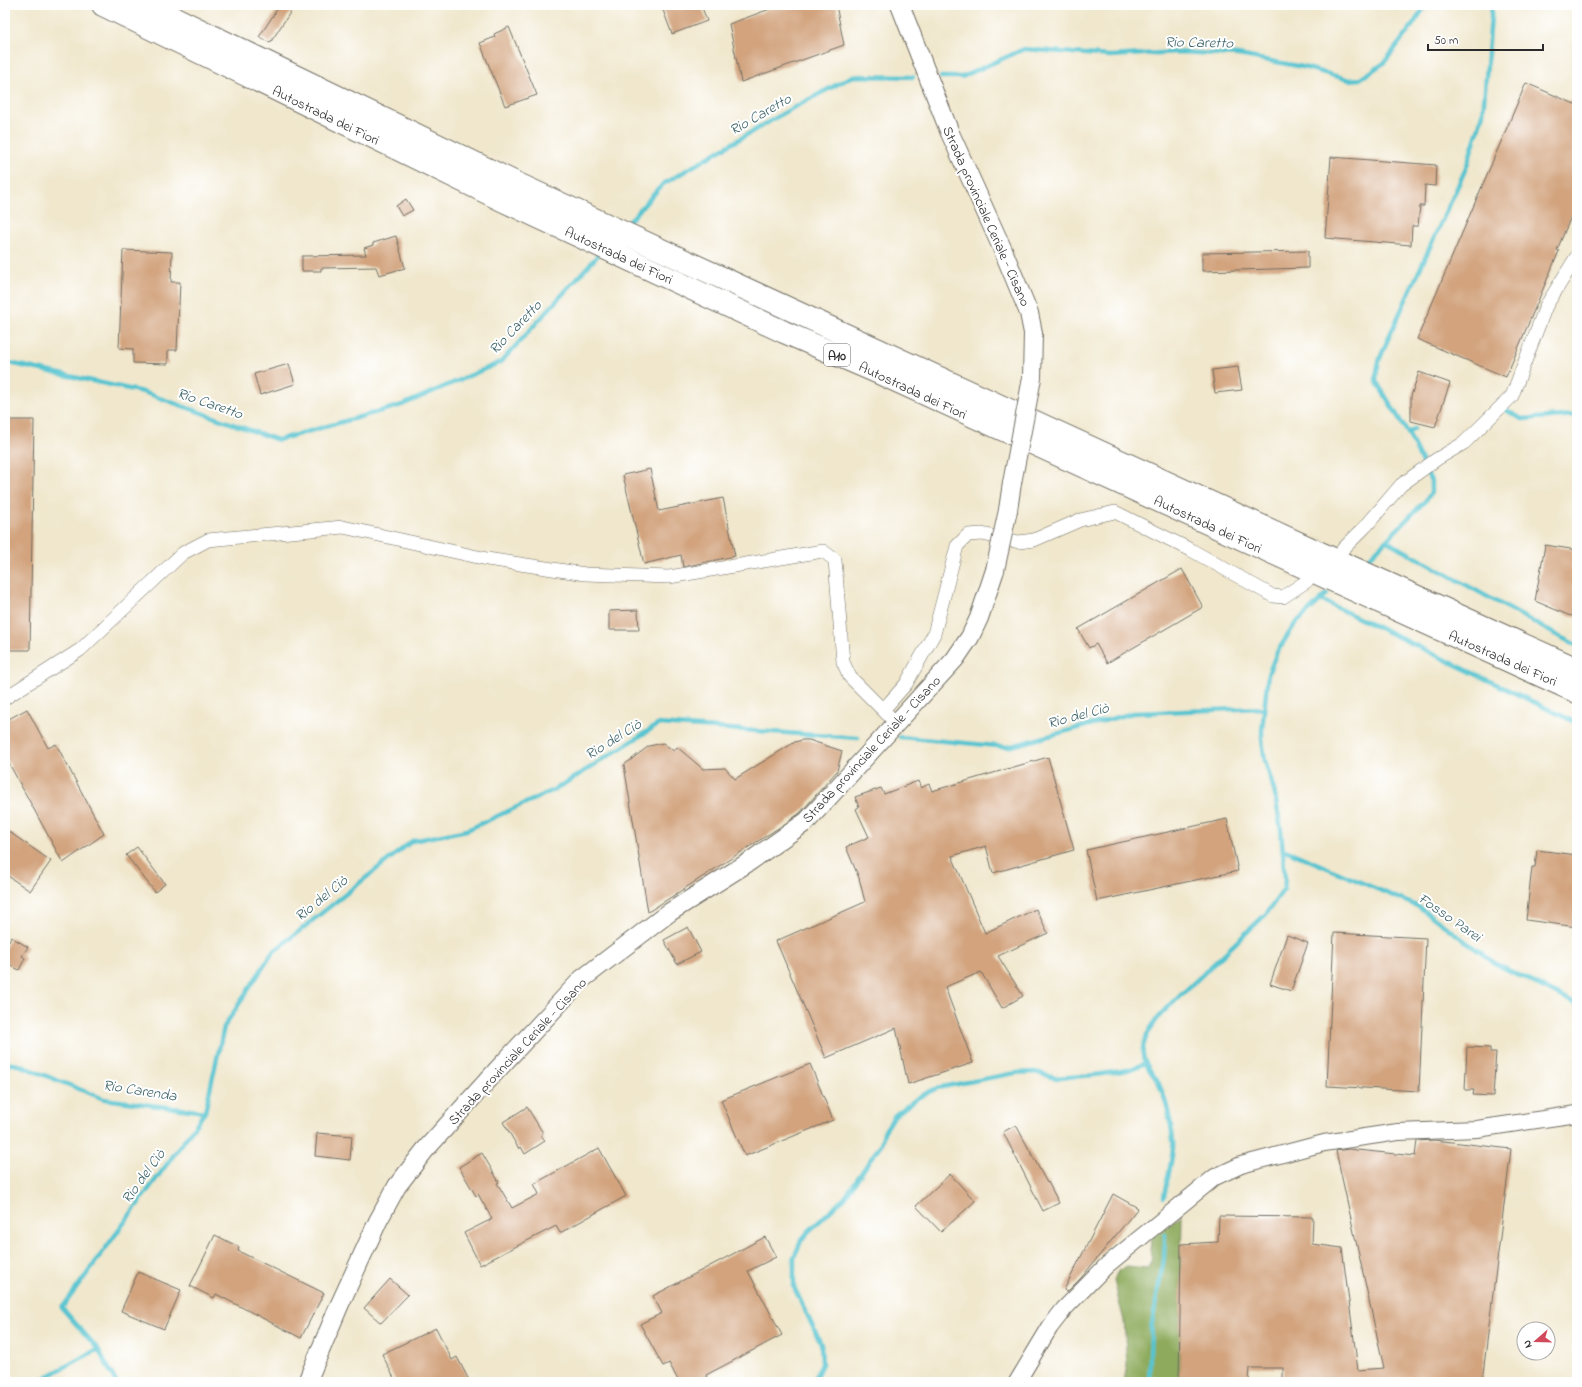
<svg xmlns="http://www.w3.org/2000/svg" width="1582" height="1387" font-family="'Indie Flower',sans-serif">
<rect width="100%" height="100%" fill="#fff"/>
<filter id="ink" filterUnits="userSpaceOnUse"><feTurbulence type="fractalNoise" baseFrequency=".025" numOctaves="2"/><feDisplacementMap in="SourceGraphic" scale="8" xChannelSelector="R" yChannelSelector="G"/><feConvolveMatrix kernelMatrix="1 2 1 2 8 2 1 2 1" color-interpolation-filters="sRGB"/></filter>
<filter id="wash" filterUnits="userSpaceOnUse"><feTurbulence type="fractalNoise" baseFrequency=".012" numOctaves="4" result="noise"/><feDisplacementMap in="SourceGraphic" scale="16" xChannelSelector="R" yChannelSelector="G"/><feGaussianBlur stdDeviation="0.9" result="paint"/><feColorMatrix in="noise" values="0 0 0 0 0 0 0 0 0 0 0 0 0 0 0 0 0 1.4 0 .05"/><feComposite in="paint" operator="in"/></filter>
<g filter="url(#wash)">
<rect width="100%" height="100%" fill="#f0e7cc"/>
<path fill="#8eab5d" stroke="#5c6b44" d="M1182,1216L1179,1382H1124L1127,1364L1124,1321L1114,1281L1118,1271L1127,1266L1147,1268L1152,1259L1150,1249L1152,1237Z"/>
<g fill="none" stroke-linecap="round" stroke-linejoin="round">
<path stroke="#57c4d0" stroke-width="4.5" d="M941,77H962L1024,49L1110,56L1177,52L1238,55L1303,67L1350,80L1360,79L1384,63L1412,26L1426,5
M624,227L663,184L789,110L853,76L913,77
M5,362L143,392L278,440L402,405L501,362L600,253
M1506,410L1522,419L1577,415
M1408,433L1414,429
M1387,541L1560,637L1577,645
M1367,560L1426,500L1431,493V481L1408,433L1376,381C1376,366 1382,353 1388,339L1466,168L1483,114L1492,5
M1321,600L1577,723
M900,737L1008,747L1133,713L1263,708
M1283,849L1419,907L1496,964L1577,1004
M5,1063L19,1065L104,1099L205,1112
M1164,1197C1166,1182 1175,1153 1173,1140C1171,1121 1167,1102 1159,1084C1154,1074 1144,1066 1143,1055C1141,1041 1153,1024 1161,1014L1266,914L1284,889L1285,879L1281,829L1274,790L1265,761L1262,740V730L1268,674L1277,652L1295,624L1327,594
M37,1382L98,1349
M116,1382L98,1349L62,1308L205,1112L224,1027L273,952L412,841L467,830L556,789L659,724L858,738
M813,1382L822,1364L821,1344L794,1287V1257L802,1239L809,1231L845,1197L881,1144L884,1132L895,1115L919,1097L937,1088L1015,1073L1035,1072L1055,1078L1095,1075L1128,1070L1146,1063
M1149,1382L1151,1329L1164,1258L1165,1235"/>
</g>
<g id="blocks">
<path fill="#d2a37d" d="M280,5H295L270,43L259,37Z
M661,5H701L707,21L672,34Z
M781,5H836L844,45L741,82L729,24Z
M509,27L537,95L505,106L480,43L495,37L494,34Z
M1526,83L1577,105V202L1557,250L1559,251L1506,377L1417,339Z
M1331,157L1436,165L1435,186L1425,185L1424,206H1420L1418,226H1412L1411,245L1325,238Z
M406,199L413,210L402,216L396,206Z
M396,236L405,268L379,275L376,267L321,268V271H302V256L366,255L364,248L373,245V243Z
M123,250L172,252L171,282H180L177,350H168V364L133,363V349L119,348Z
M1308,251V268L1202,271V253Z
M289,364L295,384L260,395L254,374Z
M1238,367L1242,390L1215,393L1212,370Z
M1419,372L1450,383L1435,427L1411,421V396Z
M5,420H34L30,650H5Z
M650,469L659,511L723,498L735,556L683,567L681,555L644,564L623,475Z
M1545,545L1577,550V617L1568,615L1535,601Z
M1182,569L1203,607L1107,663L1096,644L1089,648L1078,629Z
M638,610L639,630H609V611Z
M27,709L48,748L56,744L104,834L63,863L5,756V721Z
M802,740H809L842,751L837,771L808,804L800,813L783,825L648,912L624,765L649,746L663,743L674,751L677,747L703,769L725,768L735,779L795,742Z
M1048,757L1074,850L993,873L986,846L952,856L985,933L1036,909L1048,933L998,956L1023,996L1002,1008L981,972L945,987L973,1063L908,1084L896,1028L826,1058L776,941L865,902L859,878L846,847L869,837L856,809L859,807L855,797L881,788L884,794L918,781L921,788L929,784L932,791Z
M1227,819L1238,871L1097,901L1086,850Z
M5,829L51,861L30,891L5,874Z
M137,847L165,884L155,892L126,855Z
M1537,850L1577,855V927L1526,920L1532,867H1535Z
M688,927L701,952L677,964L664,940Z
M1334,933L1426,938L1419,1091L1327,1086Z
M1287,935L1308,943L1291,991L1270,984Z
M11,937L28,947L22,956L25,958L19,970L5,962V948Z
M1467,1047L1490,1048V1052H1496L1493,1096L1473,1095L1474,1090H1465Z
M810,1064L833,1120L745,1156L721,1100Z
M527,1107L543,1133L541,1135L545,1141L525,1154L521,1147L519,1149L503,1122Z
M1016,1125L1047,1183L1048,1182L1059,1203L1043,1211L1003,1132Z
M317,1133L352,1136L350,1160L315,1156Z
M1434,1140L1511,1149L1482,1382H1283V1368H1250L1249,1382H1179L1181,1244L1218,1242L1219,1216L1313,1217L1312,1244L1342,1248L1358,1370L1384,1368L1336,1151L1348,1149L1415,1156L1417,1141Z
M599,1148L626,1196L560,1233L556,1226L480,1265L464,1233L492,1219L478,1194L476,1196L459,1167L482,1153L499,1182L497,1183L512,1208L539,1194L534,1184Z
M950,1174L975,1201L941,1232L916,1206Z
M1113,1194L1138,1208L1081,1278L1067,1292L1064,1290Z
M215,1235L239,1247L238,1251L324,1293L301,1338L216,1294L214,1298L190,1286Z
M765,1237L776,1257L748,1271L782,1335L706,1375L710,1382H679L669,1363L663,1366L640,1324L662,1313L653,1296Z
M138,1272L181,1290L164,1329L121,1311Z
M390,1279L408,1295L381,1323L364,1308Z
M436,1328L452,1360L457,1357L470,1382H396L382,1354Z"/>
</g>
</g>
<g filter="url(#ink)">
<use href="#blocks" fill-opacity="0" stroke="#706d63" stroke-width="1"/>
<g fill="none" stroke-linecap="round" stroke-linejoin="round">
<g stroke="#706d63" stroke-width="14">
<path id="minor" d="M1343,549L1366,526L1401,485L1437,459L1464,443L1512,396L1546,306L1577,256
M5,698L80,650L183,553L208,540L343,527L487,559L585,574L669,577L823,551L835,560L843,662L850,677L896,723
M883,710L906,684L934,634L957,546L968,535L982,534L1019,542L1034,540L1080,520L1115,512L1191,550L1273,596L1283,597L1307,581"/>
</g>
<g stroke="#706d63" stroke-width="18">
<path id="tertiary" d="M1017,1382L1050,1327L1064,1309L1107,1265L1215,1177L1241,1165L1324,1143L1398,1132L1477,1129L1577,1114"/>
</g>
<g stroke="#706d63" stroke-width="20">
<path id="secondary" d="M900,5L950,133L1002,248L1029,313L1033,333L1032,378
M1008,510L1012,483
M307,1382L339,1306L378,1221L397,1186L425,1150L498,1069L582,979L670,912L749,862L807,821L955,659L970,637L979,618L995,570"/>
</g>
<g stroke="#706d63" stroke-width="24">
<path id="motorway" d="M103,5L504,201L784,332L879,373L1577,692
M148,5L520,185L1320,553L1577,669"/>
</g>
<use href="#minor" stroke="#fff" stroke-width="13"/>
<use href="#tertiary" stroke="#fff" stroke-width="16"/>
<use href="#secondary" stroke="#fff" stroke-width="18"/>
<use href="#motorway" stroke="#fff" stroke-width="22"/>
<g stroke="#706d63" stroke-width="20" stroke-linecap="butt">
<path id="secondary-bridge" d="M1012,483L1032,378
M995,570L1008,510"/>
</g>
<use href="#secondary-bridge" stroke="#fff" stroke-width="18"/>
</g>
</g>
<g text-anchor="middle" stroke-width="4" stroke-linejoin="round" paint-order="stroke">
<rect fill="#fff" stroke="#6b6b6b" stroke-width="1" x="824" y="344" width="26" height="22" rx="3"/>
<g font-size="13" font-weight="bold" fill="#2b2b2b">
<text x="837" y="360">A10</text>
</g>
<g font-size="14" fill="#2b2b2b" stroke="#fff">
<text transform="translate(326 115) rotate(26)" y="5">Autostrada dei Fiori</text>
<text transform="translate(987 216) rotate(66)" y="5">Strada provinciale Ceriale - Cisano</text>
<text transform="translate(619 255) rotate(25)" y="5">Autostrada dei Fiori</text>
<text transform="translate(913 390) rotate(25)" y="5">Autostrada dei Fiori</text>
<text transform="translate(1208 524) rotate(25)" y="5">Autostrada dei Fiori</text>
<text transform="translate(1503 658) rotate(24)" y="5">Autostrada dei Fiori</text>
<text transform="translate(871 749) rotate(-47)" y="5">Strada provinciale Ceriale - Cisano</text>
<text transform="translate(517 1051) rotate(-47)" y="5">Strada provinciale Ceriale - Cisano</text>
</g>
<g font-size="15" font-style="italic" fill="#3a6165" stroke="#fff">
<text transform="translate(1199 42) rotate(1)" y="5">Rio Caretto</text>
<text transform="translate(760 114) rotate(-30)" y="5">Rio Caretto</text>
<text transform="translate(515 327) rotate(-46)" y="5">Rio Caretto</text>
<text transform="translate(210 403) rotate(19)" y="5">Rio Caretto</text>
<text transform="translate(1078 715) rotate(-15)" y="5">Rio del Ciò</text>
<text transform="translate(613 739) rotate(-32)" y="5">Rio del Ciò</text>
<text transform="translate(321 898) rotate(-39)" y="5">Rio del Ciò</text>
<text transform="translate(1450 917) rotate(35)" y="5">Fosso Parei</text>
<text transform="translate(140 1090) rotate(9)" y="5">Rio Carenda</text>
<text transform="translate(143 1176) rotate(-54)" y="5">Rio del Ciò</text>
</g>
</g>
<rect width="1582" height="1387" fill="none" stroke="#fff" stroke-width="20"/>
<g transform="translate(1536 1341) rotate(250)"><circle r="19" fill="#ffffff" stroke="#aaaaaa"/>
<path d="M0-3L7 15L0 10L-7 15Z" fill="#d1495b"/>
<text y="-6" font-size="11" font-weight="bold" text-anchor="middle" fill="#2b2b2b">N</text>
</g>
<path d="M1428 44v6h115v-6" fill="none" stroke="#2b2b2b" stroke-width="2"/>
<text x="1434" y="44" font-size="12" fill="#2b2b2b" stroke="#ffffff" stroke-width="3" paint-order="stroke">50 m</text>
</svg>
